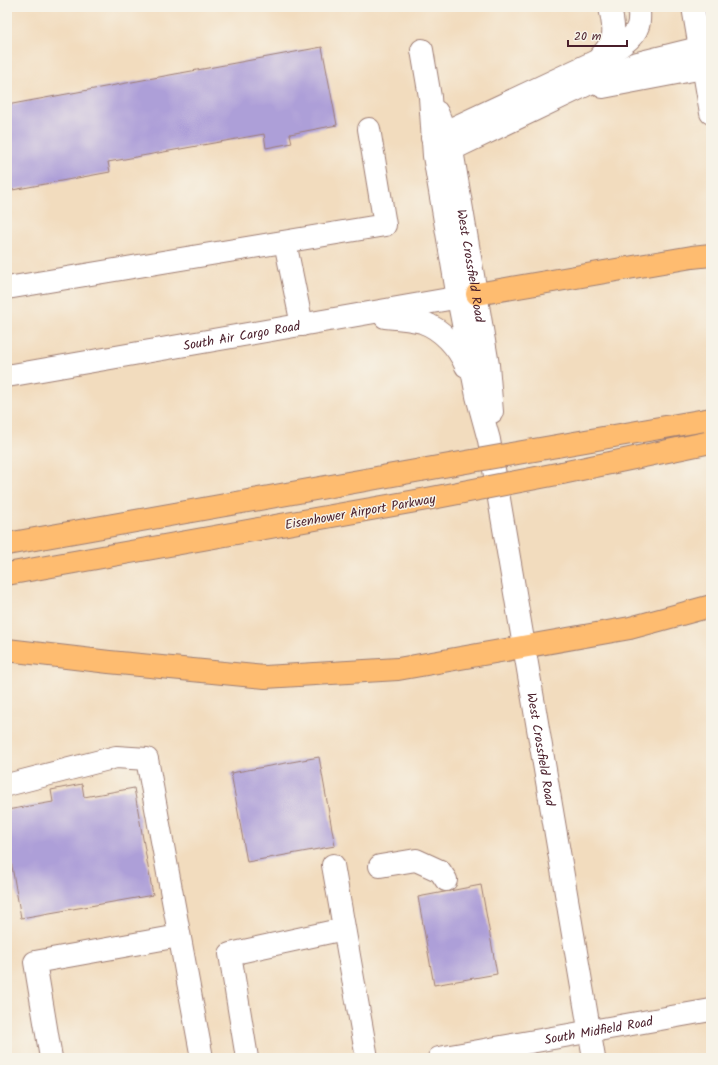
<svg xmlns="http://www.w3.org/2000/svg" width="718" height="1065" font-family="Kalam,sans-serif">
<rect width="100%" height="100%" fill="#f7f3e8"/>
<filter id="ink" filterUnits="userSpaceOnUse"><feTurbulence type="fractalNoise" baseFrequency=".025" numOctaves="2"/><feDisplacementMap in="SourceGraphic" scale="8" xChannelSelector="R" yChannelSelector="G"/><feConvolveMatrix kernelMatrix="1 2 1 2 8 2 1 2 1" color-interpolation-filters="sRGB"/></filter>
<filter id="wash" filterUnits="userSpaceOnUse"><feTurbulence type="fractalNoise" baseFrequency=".012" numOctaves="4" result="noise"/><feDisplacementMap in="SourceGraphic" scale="16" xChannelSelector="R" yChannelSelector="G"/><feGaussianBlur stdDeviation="0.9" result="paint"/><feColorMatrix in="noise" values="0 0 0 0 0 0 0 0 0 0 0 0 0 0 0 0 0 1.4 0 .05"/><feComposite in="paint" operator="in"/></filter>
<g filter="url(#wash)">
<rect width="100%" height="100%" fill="#f2dcbe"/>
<g id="blocks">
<path fill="#ad9fd8" d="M322,47L337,125L290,134L292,143L266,148L264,134L108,162L110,172L7,191V105Z
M319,757L335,846L247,862L231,773Z
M82,784L84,797L134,788L153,895L21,918L7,838V810L53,802L51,790Z
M481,885L497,974L434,985L418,897Z"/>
</g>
</g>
<g filter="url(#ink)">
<use href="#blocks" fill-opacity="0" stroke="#9e7e74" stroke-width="1"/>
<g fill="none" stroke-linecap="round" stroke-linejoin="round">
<g stroke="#9e7e74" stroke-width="24">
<g id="minor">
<path d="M693,7L711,113"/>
<path id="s1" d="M422,50L430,97L434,156L458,298L477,396L489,440L594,1058"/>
<path d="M600,57C618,38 614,30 610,7"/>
<path d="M603,87L703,68"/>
<path id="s2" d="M437,112L448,139L453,156L488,365L492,412"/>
<path d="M432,138L596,61C609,53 633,42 638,26C640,20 639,14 639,7"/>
<path d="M437,151L459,146L586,85L634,64L711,45"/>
<path d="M285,242L302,325"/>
<path d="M7,288L385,225L369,129"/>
<path d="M385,317C397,318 411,319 422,322C442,329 458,347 466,366"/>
<path id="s3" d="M7,376L472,295"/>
<path d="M7,785L116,757L147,759L202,1058"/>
<path d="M333,865L367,1058"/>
<path d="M380,866L416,860L440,871L446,880"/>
<path d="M51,1058L35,962L179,936"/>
<path d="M247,1058L230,954L344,929"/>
<path id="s4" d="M439,1058L711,1010"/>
</g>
</g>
<g stroke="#9e7e74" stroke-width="24">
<path id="major" d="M477,294L692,257L711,255
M557,446L711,419
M562,473L711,442
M7,544L421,470
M7,574L427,499
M7,650L109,662L265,677L398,669L630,628L711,606"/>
</g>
<use href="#minor" stroke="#fff" stroke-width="22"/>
<use href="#major" stroke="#febc70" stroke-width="22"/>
<g stroke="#9e7e74" stroke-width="24" stroke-linecap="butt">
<path id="major-bridge" d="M421,470L557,446
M427,499L562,473"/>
</g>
<use href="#major-bridge" stroke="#febc70" stroke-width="22"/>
</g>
</g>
<g text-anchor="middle" stroke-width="3" stroke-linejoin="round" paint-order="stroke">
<g font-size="13" fill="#4a1f2b" stroke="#f7f3e8">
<text dy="5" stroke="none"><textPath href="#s2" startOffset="158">West Crossfield Road</textPath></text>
<text dy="5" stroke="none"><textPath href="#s3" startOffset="238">South Air Cargo Road</textPath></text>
<text transform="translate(360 511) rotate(-10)" y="5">Eisenhower Airport Parkway</text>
<text dy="5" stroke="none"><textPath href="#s1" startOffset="710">West Crossfield Road</textPath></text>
<text dy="5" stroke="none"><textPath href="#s4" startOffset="162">South Midfield Road</textPath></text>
</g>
</g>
<rect width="718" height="1065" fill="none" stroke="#f7f3e8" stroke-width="24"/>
<path d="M568 40v6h59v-6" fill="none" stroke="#4a1f2b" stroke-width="2"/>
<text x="574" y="40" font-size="12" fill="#4a1f2b" stroke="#f7f3e8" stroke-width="3" paint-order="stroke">20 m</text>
</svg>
